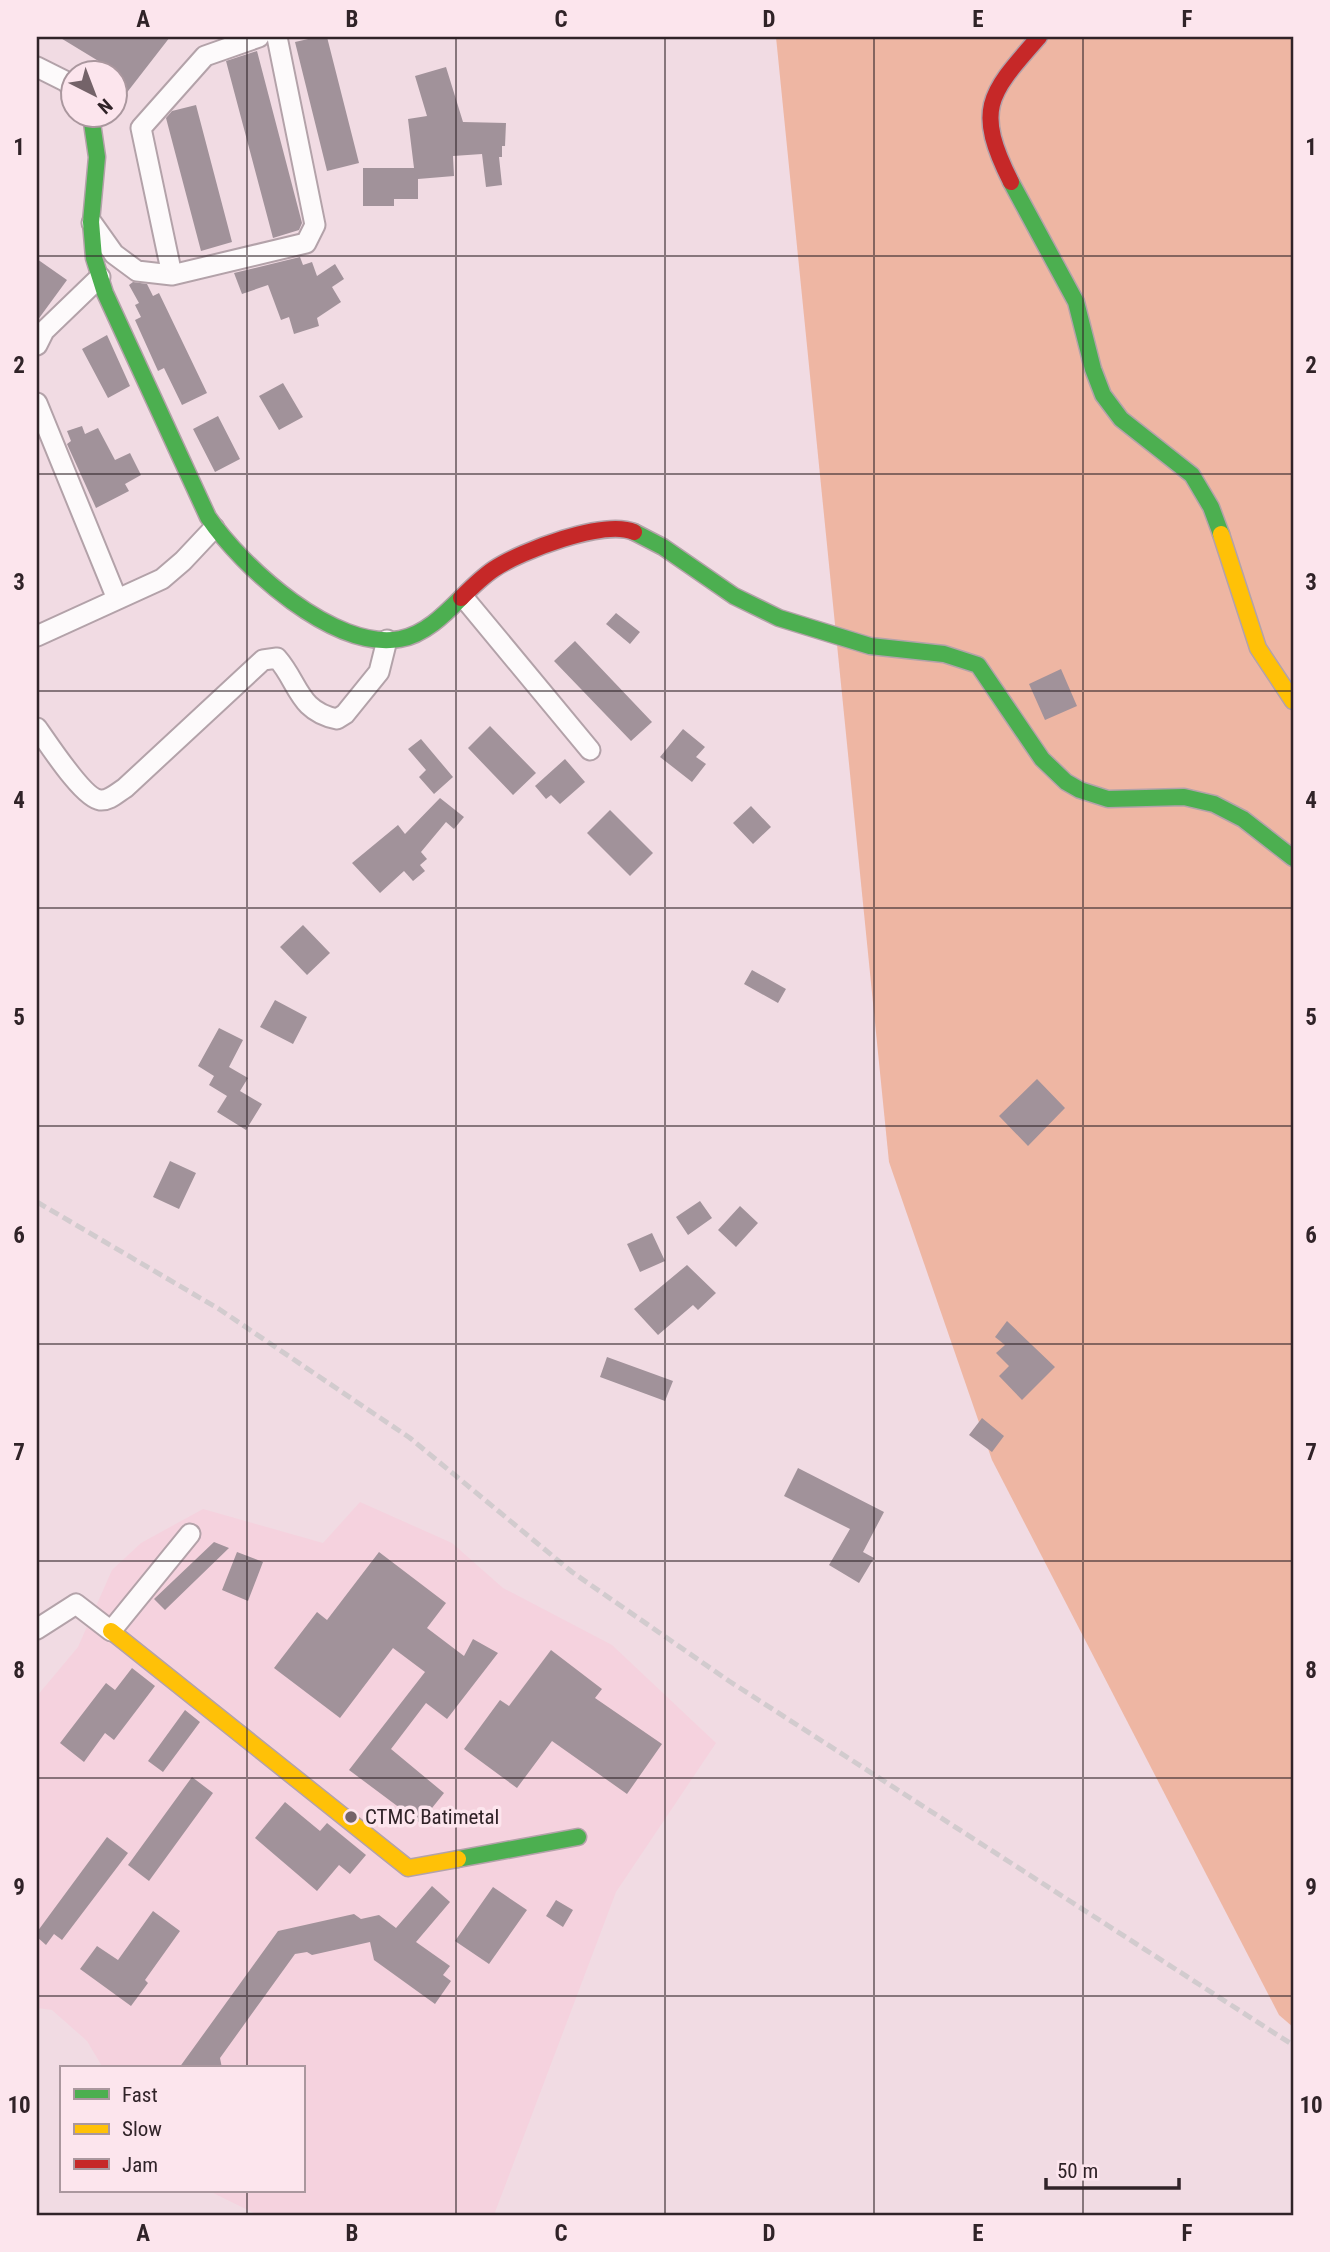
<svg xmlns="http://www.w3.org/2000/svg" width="1330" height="2252" font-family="'Roboto Condensed',sans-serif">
<rect width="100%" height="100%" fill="#f1dbe3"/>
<path fill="#f5d2de" d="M360,1502L452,1543L503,1588L612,1645L716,1743L616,1892L494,2215H258L209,2191H303V2068H103L87,2041L52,2010L37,2008V1696L78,1647L112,1570L141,1543L203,1509L323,1543Z"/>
<path fill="#eeb6a3" d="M776,37H1293V2027L1279,2015L992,1460L889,1162Z"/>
<path fill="#a1929a" d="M59,37H170L125,95L116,88V74H99L105,65Z
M317,37H327L359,163L327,171L295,42Z
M257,51L302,223L299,230L273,238L226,61Z
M446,67L463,122L506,123L505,146H502V157H499L502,185L486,187L482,154L453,156L454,176L418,179V199H394V206H363V168H414L408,119L427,116L415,76Z
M196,105L232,242L201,251L166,118L172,111Z
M300,257L303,265L312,262L317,276L335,264L344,279L332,287L341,302L317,318L319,326L294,334L289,317L281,320L268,285L242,294L234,273Z
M37,259L67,280L37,321Z
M133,282L147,284L153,296L159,293L207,393L182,405L164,368L158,371L135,320L141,317L135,305L139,303L129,285Z
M107,335L130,386L108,398L82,349Z
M283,383L303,417L279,430L259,396Z
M218,416L240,459L215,472L193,429Z
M82,426L85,434L98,428L115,460L130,453L141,475L125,484L129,491L96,508L67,444L71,441L67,431Z
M616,613L640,632L630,644L606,624Z
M575,641L652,722L631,741L554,661Z
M1061,669L1077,706L1045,720L1029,684Z
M490,726L536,773L513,795L468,748Z
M683,729L705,747L696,757L706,764L692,782L660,757Z
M421,739L453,777L434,794L419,777L426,770L408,749Z
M565,759L585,782L560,804L551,795L546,799L535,786Z
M440,798L464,817L454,829L446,822L421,852L427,859L420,865L425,871L413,881L404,871L380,893L352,863L398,825L405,834Z
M751,806L771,827L753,844L733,823Z
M610,810L653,853L630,876L587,833Z
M303,925L330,953L307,975L280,947Z
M752,970L786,989L778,1003L744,984Z
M275,1000L307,1017L293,1044L260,1027Z
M219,1028L243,1040L229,1067L248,1078L240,1091L262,1104L246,1130L217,1112L227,1096L209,1085L214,1076L198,1066Z
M1037,1079L1065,1108L1028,1146L999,1116Z
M170,1161L196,1173L179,1209L153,1197Z
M700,1201L712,1218L688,1235L676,1217Z
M740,1206L758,1223L736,1247L718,1230Z
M652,1233L665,1261L640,1272L627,1244Z
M687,1265L716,1293L698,1310L693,1305L658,1335L634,1309Z
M1007,1321L1055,1367L1022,1400L999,1376L1009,1366L996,1353L1005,1345L995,1337Z
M607,1357L673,1381L665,1401L600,1377Z
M982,1418L1004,1436L992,1452L969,1435Z
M798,1468L884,1512L863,1552L874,1558L859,1583L829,1565L850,1529L784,1496Z
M214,1542L229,1548L165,1610L154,1599Z
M237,1552L263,1562L248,1601L222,1590Z
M379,1552L446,1603L427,1628L464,1656L473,1639L498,1653L447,1719L426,1703L391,1749L444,1793L420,1823L349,1770L425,1672L393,1648L340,1718L274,1668L317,1612L327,1620Z
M551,1650L602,1689L595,1698L662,1744L627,1794L552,1741L517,1788L464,1749L500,1700L509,1706Z
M132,1668L155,1686L114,1740L105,1733L84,1762L60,1743L106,1683L115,1690Z
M185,1710L200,1722L163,1772L148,1761Z
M192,1777L213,1793L149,1881L128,1865Z
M285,1802L320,1831L327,1823L366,1855L350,1874L339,1865L317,1891L255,1838Z
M107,1837L128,1853L62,1940L54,1934L46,1945L37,1937V1932Z
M432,1886L450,1902L416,1942L450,1966L443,1975L451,1981L435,2004L374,1960L370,1942L312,1955L307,1952L295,1954L220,2058L222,2068H179L278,1931L354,1914L361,1919L379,1915L396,1928Z
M493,1887L527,1910L489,1964L455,1941Z
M556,1900L573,1910L563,1927L546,1916Z
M153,1911L180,1931L145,1980L148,1983L131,2006L80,1969L97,1946L118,1960Z"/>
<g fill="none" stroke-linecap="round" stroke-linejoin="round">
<g stroke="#b3a2a9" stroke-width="23">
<path id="street" d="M37,67L65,81L74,89
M92,223L114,254L137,271L172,275L306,243L315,225L277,37
M172,275L141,128L205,56L259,37
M37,345L44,331L100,277
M37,403L117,599
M464,598L590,750
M37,636L162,579L183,561L214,528
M37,728C48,743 83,798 100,800C109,801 117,793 125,788L263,660L277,658C299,683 298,711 337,719L345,714L379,672L387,640
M37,1629L76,1604L111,1631L190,1534"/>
</g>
<g stroke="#b3a2a9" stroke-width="19">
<path id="fast" d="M91,116L97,157L91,222L94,258L105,293L208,517C242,567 334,651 400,639C424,635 444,615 461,598
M1011,182L1076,302L1093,369L1103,395L1121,419L1192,475L1211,507L1221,534
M634,532L663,547L734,596L779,618L870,646L944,654L978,665L1042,759L1066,782L1080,790L1108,799L1184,797L1214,804L1243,819L1293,858
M458,1859L578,1837"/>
</g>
<g stroke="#b3a2a9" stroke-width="19">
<path id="slow" d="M1221,534L1258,648L1293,701
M111,1631L408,1868L458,1859"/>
</g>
<g stroke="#b3a2a9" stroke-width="19">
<path id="jam" d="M1011,182C974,108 989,94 1039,37
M461,598C472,587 482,577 494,569C521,551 604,519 634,532"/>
</g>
<use href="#street" stroke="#fdfafb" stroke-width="19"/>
<use href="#fast" stroke="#4caf50" stroke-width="16"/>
<use href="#slow" stroke="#ffc107" stroke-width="16"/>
<use href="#jam" stroke="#c62828" stroke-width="16"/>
<path stroke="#d2cbce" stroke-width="5" stroke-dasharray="10 5" stroke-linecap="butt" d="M37,1202L219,1309L410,1438L572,1572L729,1681L1293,2045"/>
</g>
<path fill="none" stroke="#302328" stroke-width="2" stroke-opacity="0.55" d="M247,37V2068M456,37V2215M665,37V2215M874,37V2215M1083,37V2215M37,256H1293M37,474H1293M37,691H1293M37,908H1293M37,1126H1293M37,1344H1293M37,1561H1293M37,1778H1293M37,1996H1293M247,2191V2215"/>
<circle fill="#746369" stroke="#fce5ed" stroke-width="2.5" cx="351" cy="1817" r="7"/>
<g text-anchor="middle" stroke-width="7" stroke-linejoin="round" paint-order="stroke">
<g font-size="21" fill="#302328" stroke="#fce5ed" text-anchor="start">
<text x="365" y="1824">CTMC Batimetal</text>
</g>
</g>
<rect width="1330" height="2252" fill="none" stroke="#fce5ed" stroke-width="77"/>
<rect x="60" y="2066" width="245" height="126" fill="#fce5ed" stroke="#aa979e" stroke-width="2"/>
<rect x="74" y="2089" width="35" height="10" fill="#4caf50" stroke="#aa979e" stroke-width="2"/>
<text x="122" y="2102" font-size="21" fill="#302328">Fast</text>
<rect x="74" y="2124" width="35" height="10" fill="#ffc107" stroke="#aa979e" stroke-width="2"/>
<text x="122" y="2136" font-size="21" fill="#302328">Slow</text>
<rect x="74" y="2159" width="35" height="10" fill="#c62828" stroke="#aa979e" stroke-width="2"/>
<text x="122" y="2172" font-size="21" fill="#302328">Jam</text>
<g transform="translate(94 94) rotate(138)"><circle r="33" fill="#fce5ed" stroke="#aa979e" stroke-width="2"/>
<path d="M0-5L12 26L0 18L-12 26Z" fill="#746369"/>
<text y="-10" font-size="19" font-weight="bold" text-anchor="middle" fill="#302328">N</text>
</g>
<path d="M1046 2178v10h133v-10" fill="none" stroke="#302328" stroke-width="3.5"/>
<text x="1057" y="2178" font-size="21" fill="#302328" stroke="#fce5ed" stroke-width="5" paint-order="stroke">50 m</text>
<rect x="38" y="38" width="1254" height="2176" fill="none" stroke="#302328" stroke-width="2.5"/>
<g font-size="23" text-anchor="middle" font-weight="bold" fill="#302328">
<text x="143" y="27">A</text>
<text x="352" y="27">B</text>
<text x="561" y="27">C</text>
<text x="769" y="27">D</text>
<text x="978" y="27">E</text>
<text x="1187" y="27">F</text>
<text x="19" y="155">1</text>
<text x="1311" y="155">1</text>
<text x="19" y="373">2</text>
<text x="1311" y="373">2</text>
<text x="19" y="590">3</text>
<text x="1311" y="590">3</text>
<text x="19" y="808">4</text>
<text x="1311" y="808">4</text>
<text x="19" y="1025">5</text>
<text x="1311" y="1025">5</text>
<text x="19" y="1243">6</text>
<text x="1311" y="1243">6</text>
<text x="19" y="1460">7</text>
<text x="1311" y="1460">7</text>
<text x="19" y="1678">8</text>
<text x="1311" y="1678">8</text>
<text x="19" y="1895">9</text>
<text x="1311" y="1895">9</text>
<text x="19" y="2113">10</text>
<text x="1311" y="2113">10</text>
<text x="143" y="2241">A</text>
<text x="352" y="2241">B</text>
<text x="561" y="2241">C</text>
<text x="769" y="2241">D</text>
<text x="978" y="2241">E</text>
<text x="1187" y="2241">F</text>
</g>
</svg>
